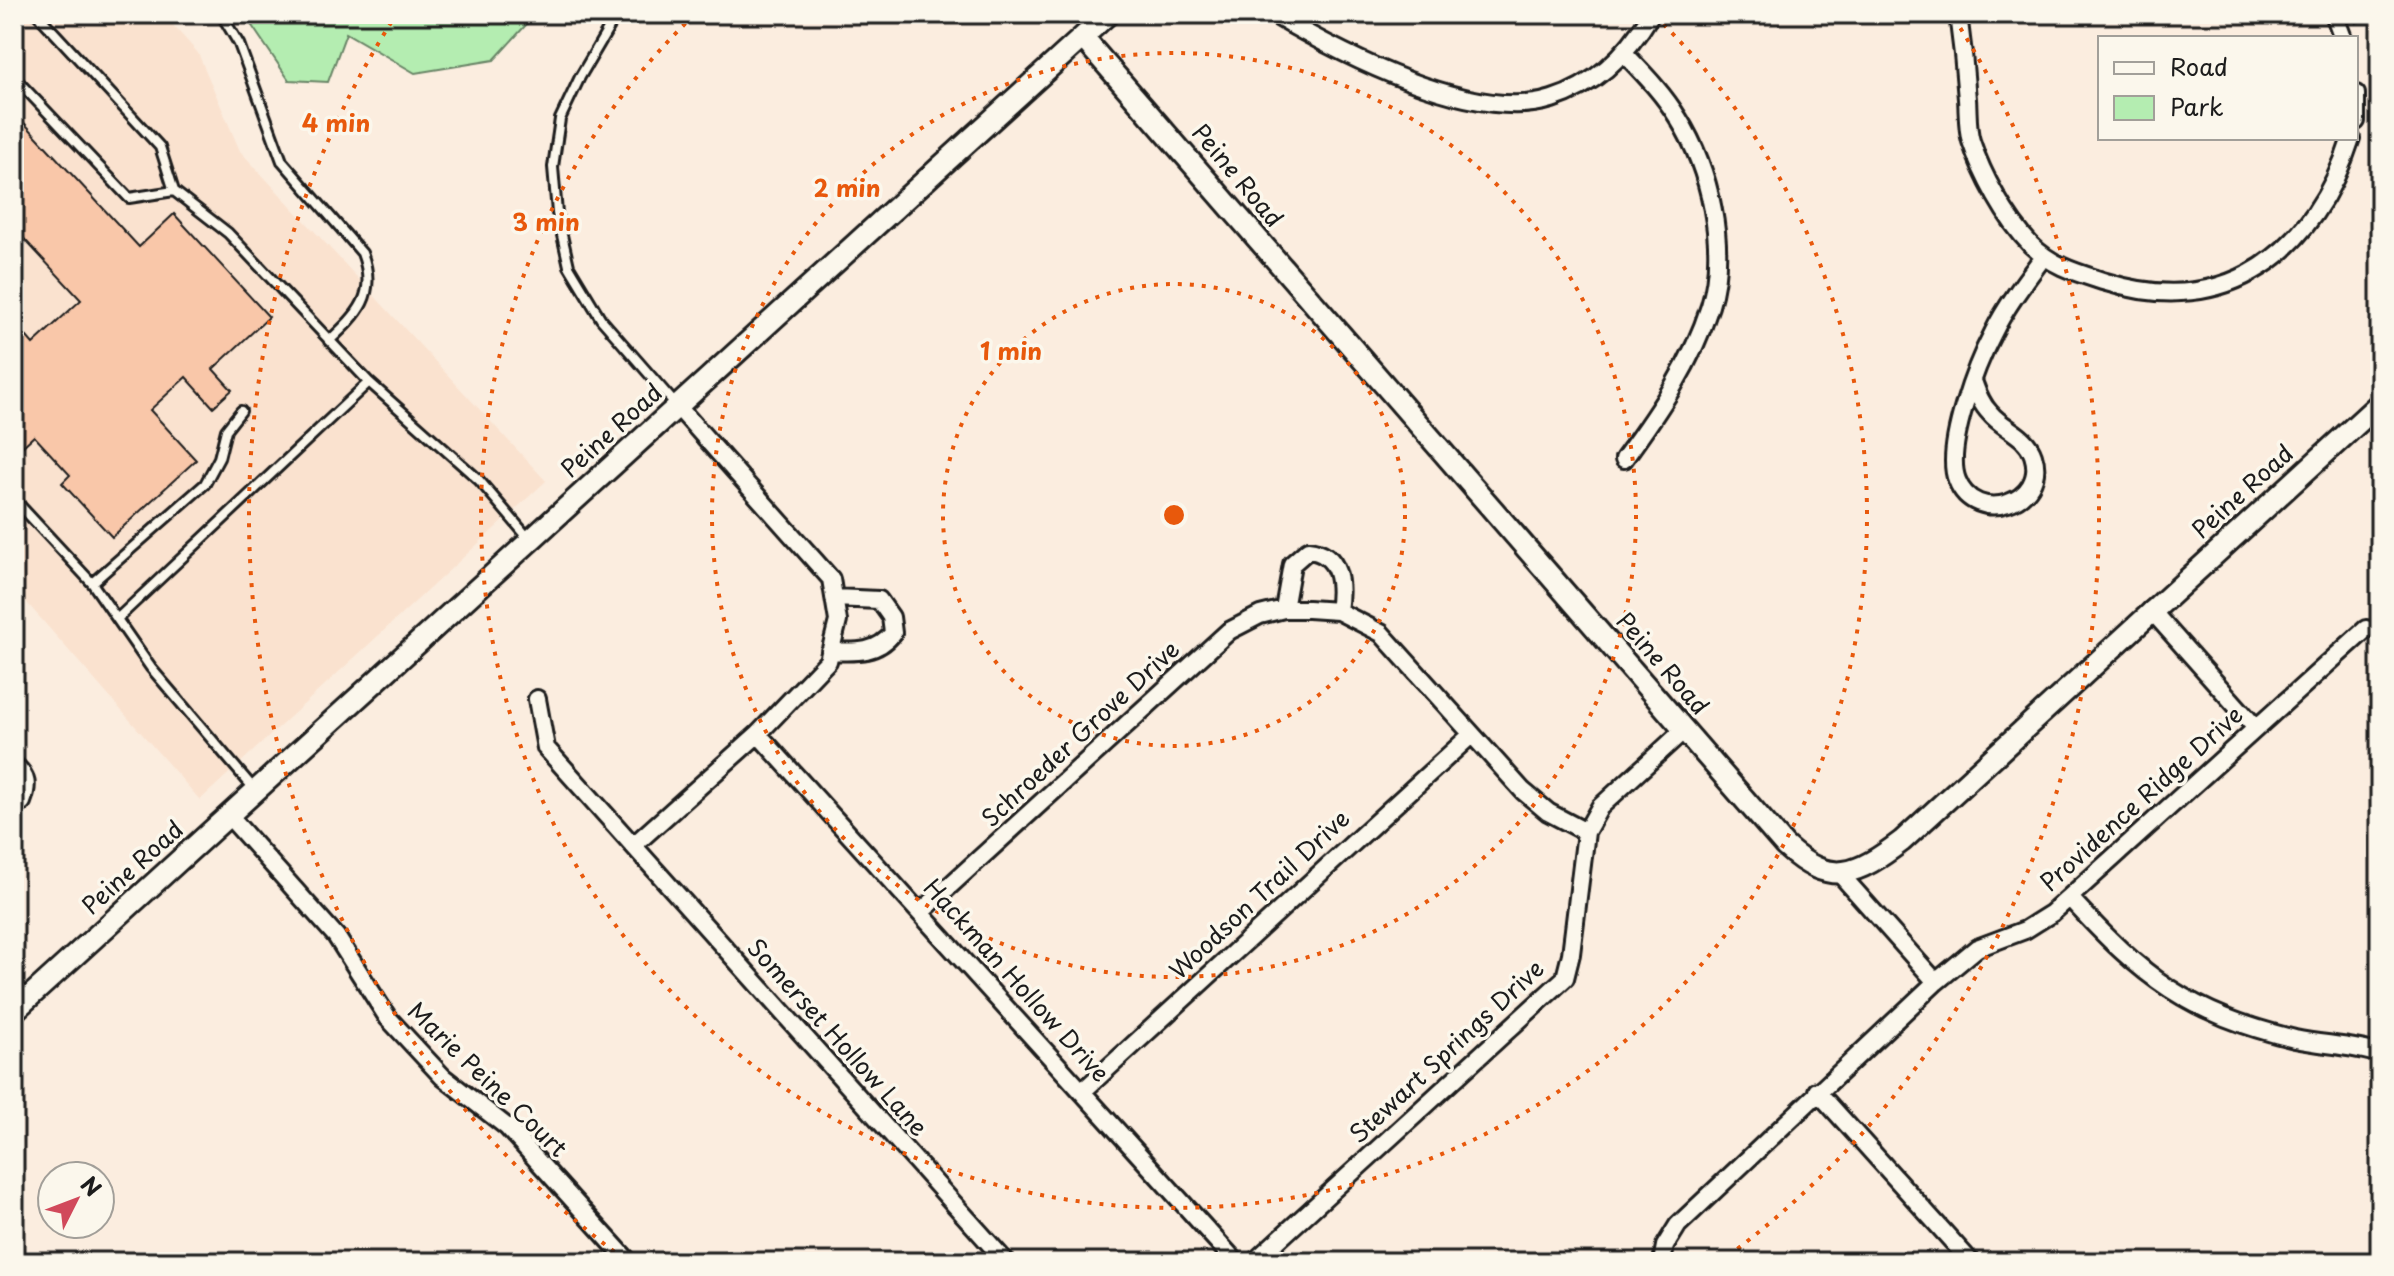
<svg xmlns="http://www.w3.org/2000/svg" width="2394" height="1276" font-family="'Playpen Sans',sans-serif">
<rect width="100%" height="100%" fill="#fbeddf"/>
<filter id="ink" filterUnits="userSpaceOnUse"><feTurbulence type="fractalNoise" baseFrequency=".0125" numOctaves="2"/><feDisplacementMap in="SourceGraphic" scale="16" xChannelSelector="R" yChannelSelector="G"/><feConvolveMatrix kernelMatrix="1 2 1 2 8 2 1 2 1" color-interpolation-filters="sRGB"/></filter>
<g filter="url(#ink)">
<path fill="#fae2cf" d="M14,14H163L198,53L240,151L546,481L200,800L14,588Z"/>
<path fill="#b4edb1" stroke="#688466" stroke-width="2" d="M244,14H536L494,60L415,73L346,33L328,82L289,80Z"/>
<path fill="#f9c7a9" stroke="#1c1c1c" stroke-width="2" d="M14,112L139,247L174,214L269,317L213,369L232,390L213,407L186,377L150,410L196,460L112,537L62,483L70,475L34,436L23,446L14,437V322L33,344L81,300L14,228Z"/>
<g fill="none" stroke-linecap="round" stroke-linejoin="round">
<g stroke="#1c1c1c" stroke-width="14">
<path id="service" d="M221,14L239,44L282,161L362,253C378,295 358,314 329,341
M617,14L580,77L560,119L553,167L557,213L569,266L601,319L677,406
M14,77L129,198L174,191L160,147L37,14
M174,191L228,233L369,382L479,480L530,540
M14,499L92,583L151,668L255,790
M92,583L205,484L219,458L226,430L241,411
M117,619L369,382"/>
</g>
<g stroke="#1c1c1c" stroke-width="22">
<path id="minor" d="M1273,14C1339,53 1474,124 1552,99C1597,85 1628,53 1651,14
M1958,14C1962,42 1965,70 1967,99C1968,112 1967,128 1971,141C1982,175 2006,219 2031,245C2053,267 2078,273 2106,282C2228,320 2315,251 2351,138
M2334,14L2343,38
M1624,53C1643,73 1663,93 1678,118C1710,169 1728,247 1710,306C1692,363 1659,411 1624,459
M2356,94V121
M1973,381C1977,392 1981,404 1990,413C2003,429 2026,434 2033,455C2049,503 1975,527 1957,480C1944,448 1977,363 1993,333C2006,306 2026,280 2044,256
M1284,609L1292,564L1308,550C1341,553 1342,585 1338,611
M2151,610L2255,727
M830,651C855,652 877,654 893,633L891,617L879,600L834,598
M537,699L546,748L1006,1262
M758,734L1236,1262
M14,765C28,776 28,786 22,802L14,806
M229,816L336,936L388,1018L443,1077L507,1127L629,1262
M634,845L758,734L828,661L838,621L831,579L678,407
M2070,898C2143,978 2188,1013 2295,1039C2324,1045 2352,1045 2380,1054
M921,912L1229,631L1260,615L1284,609H1308L1338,611L1381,633L1523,791L1548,812L1586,832
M1936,982L1977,948L2025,930L2052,913L2366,629
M1083,1091L1471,735
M1817,1091L1971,1262
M1254,1262L1565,978L1571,954L1586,832L1600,807L1685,729
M1662,1262L1665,1246L1678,1225L1936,982L1841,875"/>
</g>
<g stroke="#1c1c1c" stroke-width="26">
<path id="tertiary" d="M1084,39L1785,846C1831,888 1857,875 1902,841L2380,403
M14,1011L1108,14"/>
</g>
<path stroke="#1c1c1c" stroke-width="3" stroke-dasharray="8 6" stroke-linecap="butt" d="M2355,23L2375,14"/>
<use href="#service" stroke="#fbf7ec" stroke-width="8"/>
<use href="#minor" stroke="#fbf7ec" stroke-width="16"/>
<use href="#tertiary" stroke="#fbf7ec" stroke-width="20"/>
</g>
</g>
<g fill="none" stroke="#e8590c" stroke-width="4" stroke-dasharray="4 8">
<circle cx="1174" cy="515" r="231"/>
<circle cx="1174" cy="515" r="462"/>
<path d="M1655 16A693 693 0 1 1 693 16"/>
<path d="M624 1259A925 925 0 0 1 394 18M1954 18A925 925 0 0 1 1724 1259"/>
</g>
<g text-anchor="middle" stroke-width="7" stroke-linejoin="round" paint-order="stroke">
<g font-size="24" fill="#1c1c1c" stroke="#fbf7ec">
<text transform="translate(1237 176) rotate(50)" y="8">Peine Road</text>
<text transform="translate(612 431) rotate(-42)" y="8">Peine Road</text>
<text transform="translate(2243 492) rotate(-42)" y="8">Peine Road</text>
<text transform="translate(1662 664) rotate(49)" y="8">Peine Road</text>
<text transform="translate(1081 734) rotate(-43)" y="8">Schroeder Grove Drive</text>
<text transform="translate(2142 799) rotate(-42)" y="8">Providence Ridge Drive</text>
<text transform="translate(133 868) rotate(-42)" y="8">Peine Road</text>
<text transform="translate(1260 895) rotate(-43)" y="8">Woodson Trail Drive</text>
<text transform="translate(1016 981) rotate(48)" y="8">Hackman Hollow Drive</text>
<text transform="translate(837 1038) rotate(48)" y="8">Somerset Hollow Lane</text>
<text transform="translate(1447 1052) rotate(-43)" y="8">Stewart Springs Drive</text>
<text transform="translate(487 1080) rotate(44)" y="8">Marie Peine Court</text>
</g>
</g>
<circle cx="1174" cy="515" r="12" fill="#e8590c" stroke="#fbf7ec" stroke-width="4"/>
<g font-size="24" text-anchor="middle" font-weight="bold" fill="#e8590c" stroke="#fbf7ec" stroke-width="7" stroke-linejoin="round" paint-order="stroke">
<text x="336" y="132">4 min</text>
<text x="847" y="197">2 min</text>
<text x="546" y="231">3 min</text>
<text x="1011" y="360">1 min</text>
</g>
<rect width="2394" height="1276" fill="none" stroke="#fbf7ec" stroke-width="48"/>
<rect x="24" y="24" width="2346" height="1228" fill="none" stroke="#1c1c1c" stroke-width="3" filter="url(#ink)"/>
<rect x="2098" y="36" width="260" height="104" fill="#fbf7ec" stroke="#a29f99" stroke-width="2"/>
<rect x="2114" y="62" width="40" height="12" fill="#fbf7ec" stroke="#a29f99" stroke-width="2"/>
<text x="2170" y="76" font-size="24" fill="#1c1c1c">Road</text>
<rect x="2114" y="96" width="40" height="24" fill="#b4edb1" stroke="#a29f99" stroke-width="2"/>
<text x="2170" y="116" font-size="24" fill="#1c1c1c">Park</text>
<g transform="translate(76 1200) rotate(48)"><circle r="38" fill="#fbf7ec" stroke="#a29f99" stroke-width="2"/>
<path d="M0-6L14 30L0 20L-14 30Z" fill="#d1495b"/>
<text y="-12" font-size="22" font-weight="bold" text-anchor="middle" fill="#1c1c1c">N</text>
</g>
</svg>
